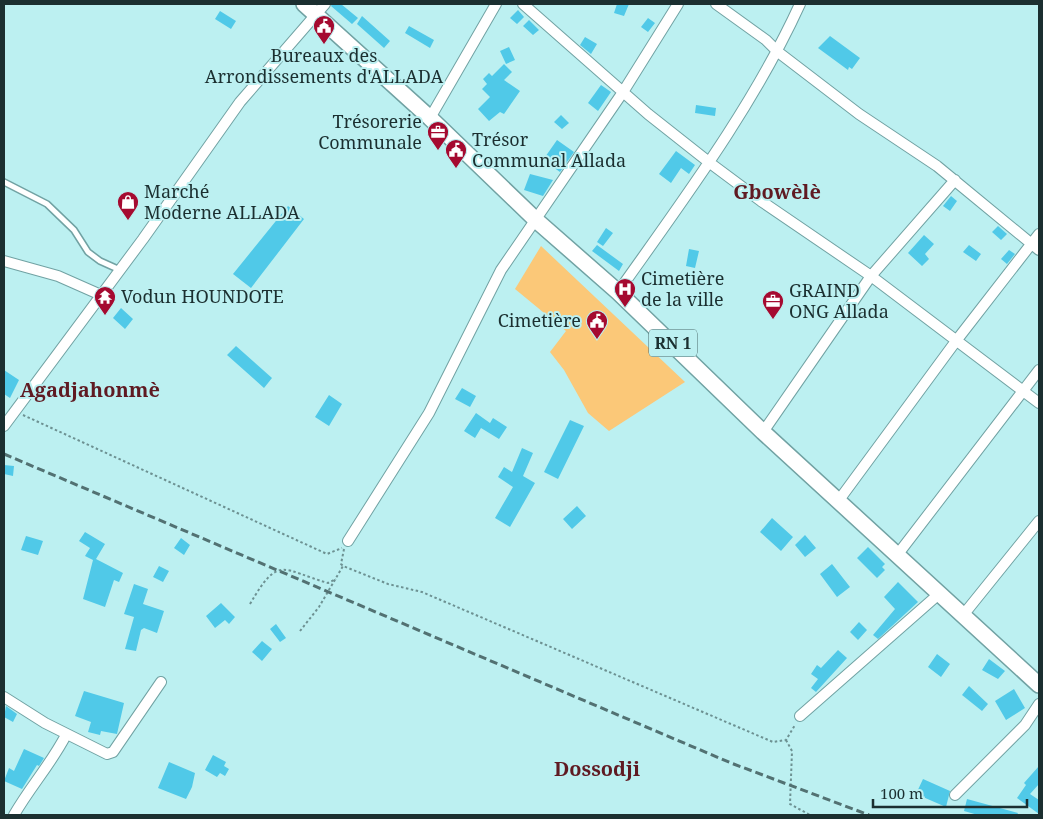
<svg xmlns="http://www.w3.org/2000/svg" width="1043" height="819" font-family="'Noto Serif',serif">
<rect width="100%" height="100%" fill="#bcf0f1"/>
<path fill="#fbc878" d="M541,246L685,382L609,431L588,413L564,370L550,352L566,331L515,289Z"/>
<path fill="#50c9e8" d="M332,4H341L358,18L352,24L331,6Z
M617,4H629L624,16L614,13Z
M518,10L524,17L517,24L510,18Z
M220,11L236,21L231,29L215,19Z
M362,16L390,41L384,48L357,24Z
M648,18L655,23L648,32L641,27Z
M529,20L539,30L533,35L523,26Z
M409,26L434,40L430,48L405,33Z
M830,36L860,58L852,69L849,67L848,70L818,48Z
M585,37L597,44L591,54L580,45Z
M509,47L515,60L506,64L500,51Z
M504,64L512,72L504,80L520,91L504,114L500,112L489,121L478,109L490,97L482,89L487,84L483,79L489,73L492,76Z
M601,85L611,92L598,111L588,103Z
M696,105L716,108L715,116L695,113Z
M561,115L569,123L562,129L554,122Z
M557,140L574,152L560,172L543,160Z
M676,151L695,165L689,174L681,168L671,183L659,174Z
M530,174L553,180L543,196L524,190Z
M951,196L957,201L950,211L943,206Z
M288,206L304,219L251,288L233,274Z
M998,226L1007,234L1001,240L992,232Z
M606,228L613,233L603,246L597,242Z
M924,235L934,244L925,254L929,259L922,266L908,253Z
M597,245L623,264L619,271L592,251Z
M969,245L981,254L976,261L963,252Z
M689,249L699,251L695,268L686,266Z
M1009,250L1015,254L1007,264L1001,259Z
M121,308L133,319L125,329L113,318Z
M236,346L272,378L264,388L227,355Z
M4,370L19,380L10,398L4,394Z
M462,388L476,396L470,407L455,399Z
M329,395L342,404L329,426L315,417Z
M476,413L490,423L493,418L507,427L499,439L481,428L475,438L464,431Z
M570,420L584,426L558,479L544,472Z
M522,448L533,453L523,476L535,483L510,527L495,518L513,487L498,477L504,467L512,472Z
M4,465L14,466L13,476L4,474Z
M577,506L586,516L572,529L563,519Z
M772,518L793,537L781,551L760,532Z
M85,532L105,544L96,559L123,573L119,582L114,580L105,607L83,599L93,560L85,556L90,548L79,541Z
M805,535L816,548L805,557L795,545Z
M26,536L43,541L38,555L21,550Z
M181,538L190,545L184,555L174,548Z
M868,547L885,564L882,567L885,570L877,578L857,558Z
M832,564L850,587L837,597L820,574Z
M159,566L169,571L163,582L153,577Z
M898,582L918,602L878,639L873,635L895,609L884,597Z
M134,584L148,589L143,604L164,611L157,633L144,628L141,630L136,651L125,649L134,617L124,614Z
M221,603L235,617L229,624L225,620L215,628L206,616Z
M859,622L867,630L858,640L850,632Z
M276,624L286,638L280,642L270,629Z
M262,641L272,649L262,661L252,652Z
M838,650L847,658L816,692L811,688L818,679L811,674L817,665L821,668Z
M937,654L950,664L941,677L928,667Z
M989,659L1005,671L998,679L982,670Z
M969,686L988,704L982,711L962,695Z
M1014,689L1025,708L1006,720L995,701Z
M84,691L124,703L117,734L101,731L100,735L88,732L91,722L75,716Z
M6,706L17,714L13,722L4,717Z
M24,749L44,758L39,766L37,765L22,789L4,781L9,768L14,771Z
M213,755L226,762L224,766L229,769L225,776L220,773L217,777L205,770Z
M169,762L195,773L192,787L186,799L158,788Z
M1039,766V784L1030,794L1039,800V814L1017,798L1026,785L1024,783Z
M923,779L950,791L946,807L916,794Z
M967,799L1018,813L1017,815H978L964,811Z"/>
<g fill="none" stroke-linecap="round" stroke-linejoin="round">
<g stroke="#71a2a3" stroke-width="8">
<path id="lane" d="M4,182L47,204L74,230L88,252L100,261L120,270"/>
</g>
<g stroke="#71a2a3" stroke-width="12">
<path id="street" d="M523,4L648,114L710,163L761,201L871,276L1039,403
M716,4L766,40L778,52L859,114L937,166L1039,250
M430,118L496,4
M4,261L58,276L101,295
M618,292C683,200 753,107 800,4
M4,426L143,239L240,102L325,4
M763,432L871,276L955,180
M839,500L956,341L1039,234
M348,541L429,413L501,270L623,92L678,4
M898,554L1039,370
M964,614L1039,521
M4,697L45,723L107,754L113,752L161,682
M800,716L940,593
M955,795L1025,725L1039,704
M14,815C30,787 51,764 66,735"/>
</g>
<g stroke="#71a2a3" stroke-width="18">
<path id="primary" d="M304,4L430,118L537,221L618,292L763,432L1039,685"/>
</g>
<path stroke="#6d9192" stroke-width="2" stroke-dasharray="2.5 2.5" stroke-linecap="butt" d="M23,415L327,554L342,548
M344,549L341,564L343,566L388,584L422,592L773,742L786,740L795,725
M250,604C279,554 282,570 328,583L336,579
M300,631L319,607L343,566
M786,740L792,751L790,804L810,815"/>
<use href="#lane" stroke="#fff" stroke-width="5"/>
<use href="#street" stroke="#fff" stroke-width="10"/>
<use href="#primary" stroke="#fff" stroke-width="15"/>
<path stroke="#527172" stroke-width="3" stroke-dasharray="8 4" stroke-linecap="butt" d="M4,454L731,763L869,815"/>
</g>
<defs>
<g id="civic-pin" transform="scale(1.125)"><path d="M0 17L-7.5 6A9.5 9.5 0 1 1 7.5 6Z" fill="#a50a30" stroke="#bcf0f1"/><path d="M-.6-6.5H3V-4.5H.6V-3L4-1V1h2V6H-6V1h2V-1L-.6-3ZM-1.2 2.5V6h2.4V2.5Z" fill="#fff"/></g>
<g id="office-pin" transform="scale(1.125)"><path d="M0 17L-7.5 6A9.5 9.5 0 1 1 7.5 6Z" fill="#a50a30" stroke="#bcf0f1"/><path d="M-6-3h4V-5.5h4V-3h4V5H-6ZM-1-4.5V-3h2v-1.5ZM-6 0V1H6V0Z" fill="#fff"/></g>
<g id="shop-pin" transform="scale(1.125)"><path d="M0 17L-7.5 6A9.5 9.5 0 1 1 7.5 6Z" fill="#a50a30" stroke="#bcf0f1"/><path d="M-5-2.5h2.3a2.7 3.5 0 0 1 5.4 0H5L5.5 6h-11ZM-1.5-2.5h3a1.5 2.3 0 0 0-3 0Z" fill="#fff"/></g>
<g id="hospital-pin" transform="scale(1.125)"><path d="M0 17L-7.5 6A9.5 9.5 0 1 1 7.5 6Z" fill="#a50a30" stroke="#bcf0f1"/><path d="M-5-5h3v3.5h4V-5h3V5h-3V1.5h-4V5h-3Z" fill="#fff"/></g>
<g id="temple-pin" transform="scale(1.125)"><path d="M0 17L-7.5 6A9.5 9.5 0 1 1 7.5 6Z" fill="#a50a30" stroke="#bcf0f1"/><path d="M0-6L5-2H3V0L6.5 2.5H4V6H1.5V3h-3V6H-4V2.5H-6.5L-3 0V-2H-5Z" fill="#fff"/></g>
</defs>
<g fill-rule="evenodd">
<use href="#civic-pin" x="324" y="26"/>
<use href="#office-pin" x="438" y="132"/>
<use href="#civic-pin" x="456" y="150"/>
<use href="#shop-pin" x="128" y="202"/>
<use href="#hospital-pin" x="625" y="289"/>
<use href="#temple-pin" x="105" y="297"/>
<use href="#office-pin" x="773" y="301"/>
<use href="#civic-pin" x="597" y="321"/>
</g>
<g text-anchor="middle" stroke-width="4" stroke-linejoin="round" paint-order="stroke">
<rect fill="#bcf0f1" stroke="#4b696a" stroke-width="1" x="649" y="329.5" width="48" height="27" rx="4"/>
<g font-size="16" font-weight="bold" fill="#1b2f30">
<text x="673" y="349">RN 1</text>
</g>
<g font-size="18" fill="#1b2f30" stroke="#bcf0f1" text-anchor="start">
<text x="324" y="62" text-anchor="middle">Bureaux des<tspan x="324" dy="21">Arrondissements d'ALLADA</tspan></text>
<text x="422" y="128" text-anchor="end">Trésorerie<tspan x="422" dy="21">Communale</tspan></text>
<text x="472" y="146">Trésor<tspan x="472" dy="21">Communal Allada</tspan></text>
<text x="144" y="198">Marché<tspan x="144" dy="21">Moderne ALLADA</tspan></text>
<text x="641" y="285">Cimetière<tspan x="641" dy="21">de la ville</tspan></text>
<text x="789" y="297">GRAIND<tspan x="789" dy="21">ONG Allada</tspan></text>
<text x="121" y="303">Vodun HOUNDOTE</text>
<text x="581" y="327" text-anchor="end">Cimetière</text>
</g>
<g font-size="20" font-weight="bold" fill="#5f1a22" stroke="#bcf0f1">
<text x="777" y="199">Gbowèlè</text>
<text x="90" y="397">Agadjahonmè</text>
<text x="597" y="776">Dossodji</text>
</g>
</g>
<rect width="1043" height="819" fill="none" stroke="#1b2f30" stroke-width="10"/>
<path d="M873 799v8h154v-8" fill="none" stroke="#1b2f30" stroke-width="2.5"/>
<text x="880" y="799" font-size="15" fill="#1b2f30" stroke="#bcf0f1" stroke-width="4" paint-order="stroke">100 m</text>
</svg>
